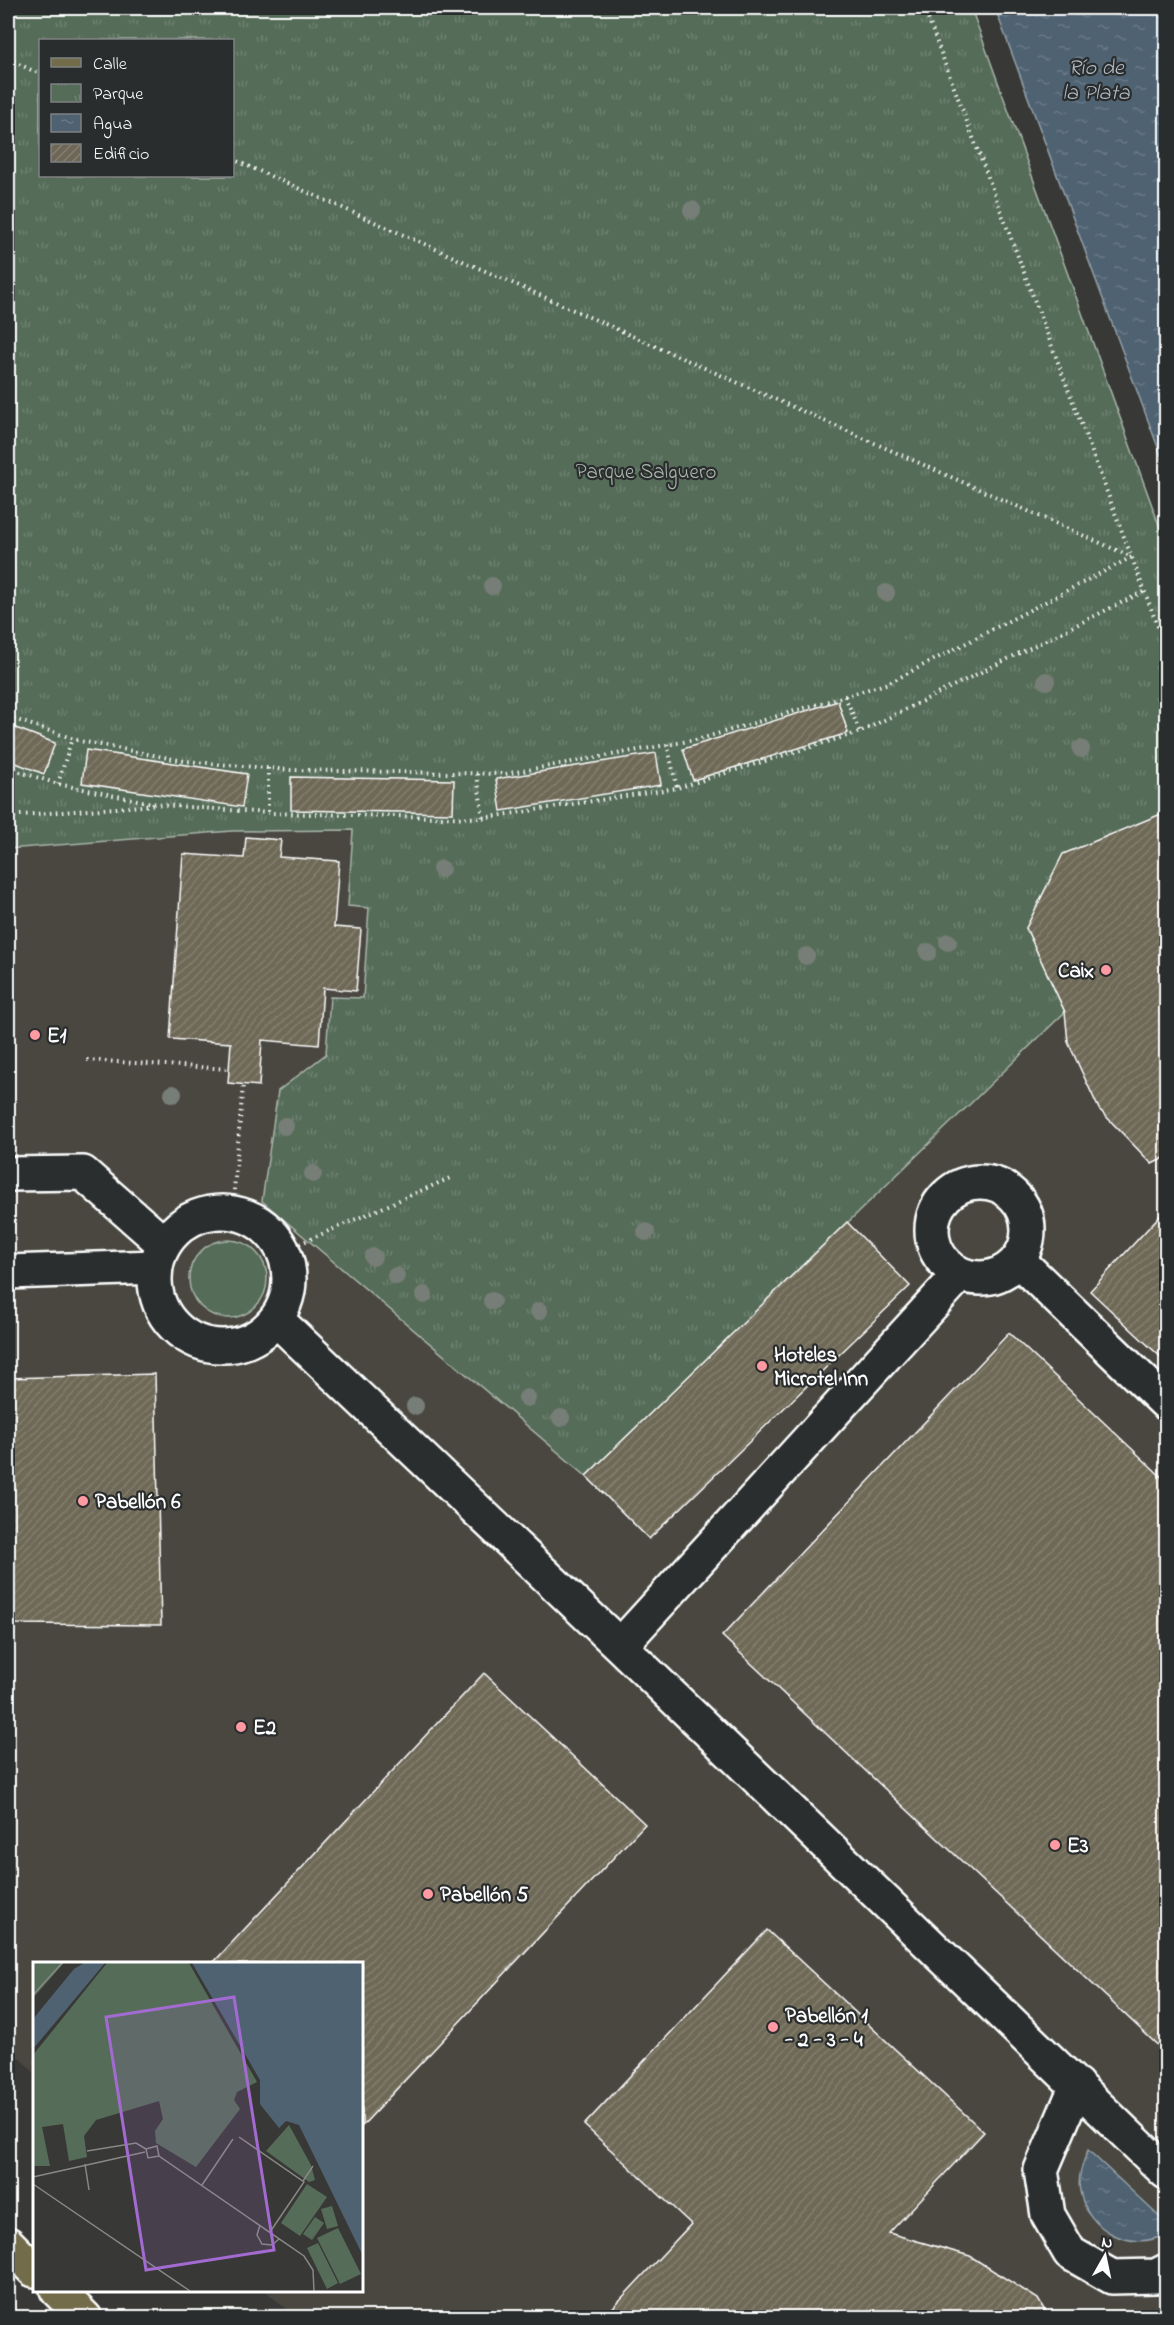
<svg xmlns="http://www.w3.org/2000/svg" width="1174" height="2325" font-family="'Indie Flower',sans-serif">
<defs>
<pattern id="park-tufts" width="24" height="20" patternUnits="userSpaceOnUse" patternTransform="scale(1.5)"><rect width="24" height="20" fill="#556c58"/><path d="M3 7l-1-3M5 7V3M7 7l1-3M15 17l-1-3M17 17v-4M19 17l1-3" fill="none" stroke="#6e8271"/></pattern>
<pattern id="water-ripples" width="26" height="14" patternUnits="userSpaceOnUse" patternTransform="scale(1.5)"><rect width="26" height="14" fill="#4f6272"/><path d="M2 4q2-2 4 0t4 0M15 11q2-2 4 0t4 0" fill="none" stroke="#697a87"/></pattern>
<pattern id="building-hatch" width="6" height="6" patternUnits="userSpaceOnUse" patternTransform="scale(1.5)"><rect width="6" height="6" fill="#6e6757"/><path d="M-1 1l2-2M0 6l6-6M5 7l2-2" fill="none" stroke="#847e70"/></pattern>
</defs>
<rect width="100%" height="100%" fill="#383936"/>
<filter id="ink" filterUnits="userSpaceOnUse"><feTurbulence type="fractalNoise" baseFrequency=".0167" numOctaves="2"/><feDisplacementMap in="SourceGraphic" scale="12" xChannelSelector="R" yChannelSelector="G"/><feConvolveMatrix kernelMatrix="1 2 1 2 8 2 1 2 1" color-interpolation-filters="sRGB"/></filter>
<g filter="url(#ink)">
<path fill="#484740" d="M1166,812V2317H294L266,2291L362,2290V1964H34V2072L8,2047V849L232,831L353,830L348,906L369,907L363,999L330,997L326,1054L278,1091L586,1475L1065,1012L1026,928L1063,854Z"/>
<path fill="#556c58" stroke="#aab6ac" stroke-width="1.5" d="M189 1279a39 39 0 1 1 78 0a39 39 0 1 1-78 0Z"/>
<path fill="url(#park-tufts)" stroke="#aab6ac" stroke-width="1.5" fill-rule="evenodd" d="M8,8H971L1166,544V812L1063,854L1026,928L1065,1012L586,1476L262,1201L278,1091L326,1054L330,997L363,998L369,908L348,906L353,830L232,831L8,849ZM40,40H232V176H40Z"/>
<path fill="url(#water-ripples)" stroke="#95a1aa" stroke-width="1.5" d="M995,8H1166V469Z
M1088,2150L1166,2223V2234C1131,2253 1087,2230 1080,2191C1077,2177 1083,2163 1088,2150Z"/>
<path fill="url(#building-hatch)" stroke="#fff" stroke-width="1.5" d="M838,701L848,733L693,780L683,749Z
M8,725L55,743L44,774L8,760Z
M86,750L247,774L242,807L82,783Z
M656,753L661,785L501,811L496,779Z
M291,777L454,780L453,813L291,810Z
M1166,812V1157L1152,1164L1099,1109L1068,1042L1065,1012L1026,928L1063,854Z
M246,837L281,840L279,857L339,861L334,927L361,929L356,991L323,988L319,1045L262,1040L259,1086L228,1083L231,1043L170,1039L183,854L244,858Z
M1166,1209V1362L1090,1291Z
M847,1222L910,1286L649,1539L586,1476Z
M1009,1333L1166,1481V2053L722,1636Z
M155,1374L161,1625L8,1624V1378Z
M484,1673L645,1824L362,2126V1964H212Z
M767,1930L984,2132L889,2233L970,2256L1038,2299L1049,2318H603L691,2224L584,2125Z"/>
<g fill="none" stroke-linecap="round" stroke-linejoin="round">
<g stroke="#fff" stroke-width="38">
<path id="minor" d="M8,1174L83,1173L164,1244
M932 1230a48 48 0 1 1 96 0a48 48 0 1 1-96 0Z
M155 1279a67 67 0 1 1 134 0a67 67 0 1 1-134 0Z
M1018,1260L1166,1403
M8,1272L156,1267
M276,1319L620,1646L1166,2172
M620,1646L960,1274
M1077,2085L1041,2170L1048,2215L1070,2253L1112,2277L1156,2276L1166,2271"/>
</g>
<g stroke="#fff" stroke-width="38">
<path id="major" d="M8,2244L34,2270
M57,2290L85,2318"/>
</g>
<path stroke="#fff" stroke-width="4" stroke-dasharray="1.5 4.5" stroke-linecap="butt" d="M924,8L1166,648
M8,59L40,74
M232,159L1132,557
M845,696L860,732
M8,717L80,741L184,761L290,770L505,774L700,739L889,683L1132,557
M667,744L677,788
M8,768L58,784L162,805L268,813L483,818L677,788L860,732L1145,591
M268,768V813
M477,774L483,818
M58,784L72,738
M8,816L156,805
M87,1060L229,1069
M232,1214L243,1084
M283,1251L450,1178"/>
<use href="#minor" stroke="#2a2d2e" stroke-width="33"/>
<use href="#major" stroke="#736c4b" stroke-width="33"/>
</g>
<g fill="#777e77">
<circle cx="692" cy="210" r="9"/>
<circle cx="492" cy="586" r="9"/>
<circle cx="886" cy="593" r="9"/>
<circle cx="1046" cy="681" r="9"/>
<circle cx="1081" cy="749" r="9"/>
<circle cx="441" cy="869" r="9"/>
<circle cx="948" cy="942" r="9"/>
<circle cx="928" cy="952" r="9"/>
<circle cx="806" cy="956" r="9"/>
<circle cx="173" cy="1094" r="9"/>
<circle cx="285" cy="1126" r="9"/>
<circle cx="313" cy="1174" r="9"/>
<circle cx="646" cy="1232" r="9"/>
<circle cx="373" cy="1257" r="9"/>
<circle cx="396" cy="1276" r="9"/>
<circle cx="424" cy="1295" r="9"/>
<circle cx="492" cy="1301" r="9"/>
<circle cx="539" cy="1311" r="9"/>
<circle cx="527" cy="1398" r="9"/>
<circle cx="415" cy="1406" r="9"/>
<circle cx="561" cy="1418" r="9"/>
</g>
</g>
<g fill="#ff9aa2" stroke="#2a2d2e" stroke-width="2">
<circle cx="1106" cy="970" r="6"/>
<circle cx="35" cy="1035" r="6"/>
<circle cx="762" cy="1366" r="6"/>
<circle cx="83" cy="1501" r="6"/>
<circle cx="241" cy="1727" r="6"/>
<circle cx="1055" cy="1845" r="6"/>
<circle cx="428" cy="1894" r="6"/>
<circle cx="773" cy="2027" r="6"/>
</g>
<g text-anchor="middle" stroke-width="4.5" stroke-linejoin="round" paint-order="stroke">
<g font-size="21" fill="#aab6ac" stroke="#2a2d2e">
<text x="646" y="478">Parque Salguero</text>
</g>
<g font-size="21" font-weight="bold" fill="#fff" stroke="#2a2d2e" text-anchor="start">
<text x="1094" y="977" text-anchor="end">Caix</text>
<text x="47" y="1042">E1</text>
<text x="774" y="1361">Hoteles<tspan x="774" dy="24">Microtel Inn</tspan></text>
<text x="95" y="1508">Pabellón 6</text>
<text x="253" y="1734">E2</text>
<text x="1067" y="1852">E3</text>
<text x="440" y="1901">Pabellón 5</text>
<text x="785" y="2022">Pabellón 1<tspan x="785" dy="24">- 2 - 3 - 4</tspan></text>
</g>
<g font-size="22" font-style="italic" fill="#b0b8c0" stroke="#2a2d2e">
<text x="1096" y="74">Río de<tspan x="1096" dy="25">la Plata</tspan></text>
</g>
</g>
<g transform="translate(33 1962)">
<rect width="330" height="330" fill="#383936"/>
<path d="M274,222L294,235L267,274L248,261ZM299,244L305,264L294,267L288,247ZM282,255L291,261L279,278L270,272ZM305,266L328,312L307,322L284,276ZM285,281L305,321L294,327L274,286Z" fill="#556c58"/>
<path d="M0,1H31L0,36ZM74,1H156L224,120L204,130L201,138L207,147L163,205L123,181L122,169L130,157L126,139L63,158L51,174L54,195L36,199L30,162L9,165L17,204H0V93ZM256,163L278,203L282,218L276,220L233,189Z" fill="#556c58"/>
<path d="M51,1H72L0,87V57L41,7ZM159,1H330V294L266,163L253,159L246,166L227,142V118Z" fill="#4f6272"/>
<path fill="none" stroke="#888886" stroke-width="1.5" d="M0,33L29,1M206,175L271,220L237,270M54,189L103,181L113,187M126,194L115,196L113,187L124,184L126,194L271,294L280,308L281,329M52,202L56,228M0,215L112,190M270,219L280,204M0,222L157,329M169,223L200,177M227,263L224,273L229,282L239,283L246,277"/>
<path fill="#a36bd2" fill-opacity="0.15" stroke="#a36bd2" stroke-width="3" d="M201,35L241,288L113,308L73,55Z"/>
<rect width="330" height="330" fill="none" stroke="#fff" stroke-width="3"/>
</g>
<rect width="1174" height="2325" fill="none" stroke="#2a2d2e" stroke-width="30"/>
<rect x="15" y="15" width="1144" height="2295" fill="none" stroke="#fff" stroke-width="2" filter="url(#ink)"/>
<rect x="39" y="39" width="195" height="138" fill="#2a2d2e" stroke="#7f8182" stroke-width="1.5"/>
<rect x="51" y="58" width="30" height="9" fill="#736c4b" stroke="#7f8182" stroke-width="1.5"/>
<text x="93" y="69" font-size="18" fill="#ffffff">Calle</text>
<rect x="51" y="84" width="30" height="18" fill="url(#park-tufts)" stroke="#7f8182" stroke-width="1.5"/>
<text x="93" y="99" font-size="18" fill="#ffffff">Parque</text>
<rect x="51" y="114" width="30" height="18" fill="url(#water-ripples)" stroke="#7f8182" stroke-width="1.5"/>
<text x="93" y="129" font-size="18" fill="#ffffff">Agua</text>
<rect x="51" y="144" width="30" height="18" fill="url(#building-hatch)" stroke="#7f8182" stroke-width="1.5"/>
<text x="93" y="159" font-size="18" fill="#ffffff">Edificio</text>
<g transform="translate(1105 2256) rotate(9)" stroke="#2a2d2e" stroke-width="4.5" paint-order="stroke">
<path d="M0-4.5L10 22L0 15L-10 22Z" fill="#ffffff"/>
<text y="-9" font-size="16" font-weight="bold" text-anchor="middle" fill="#ffffff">N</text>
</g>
</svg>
